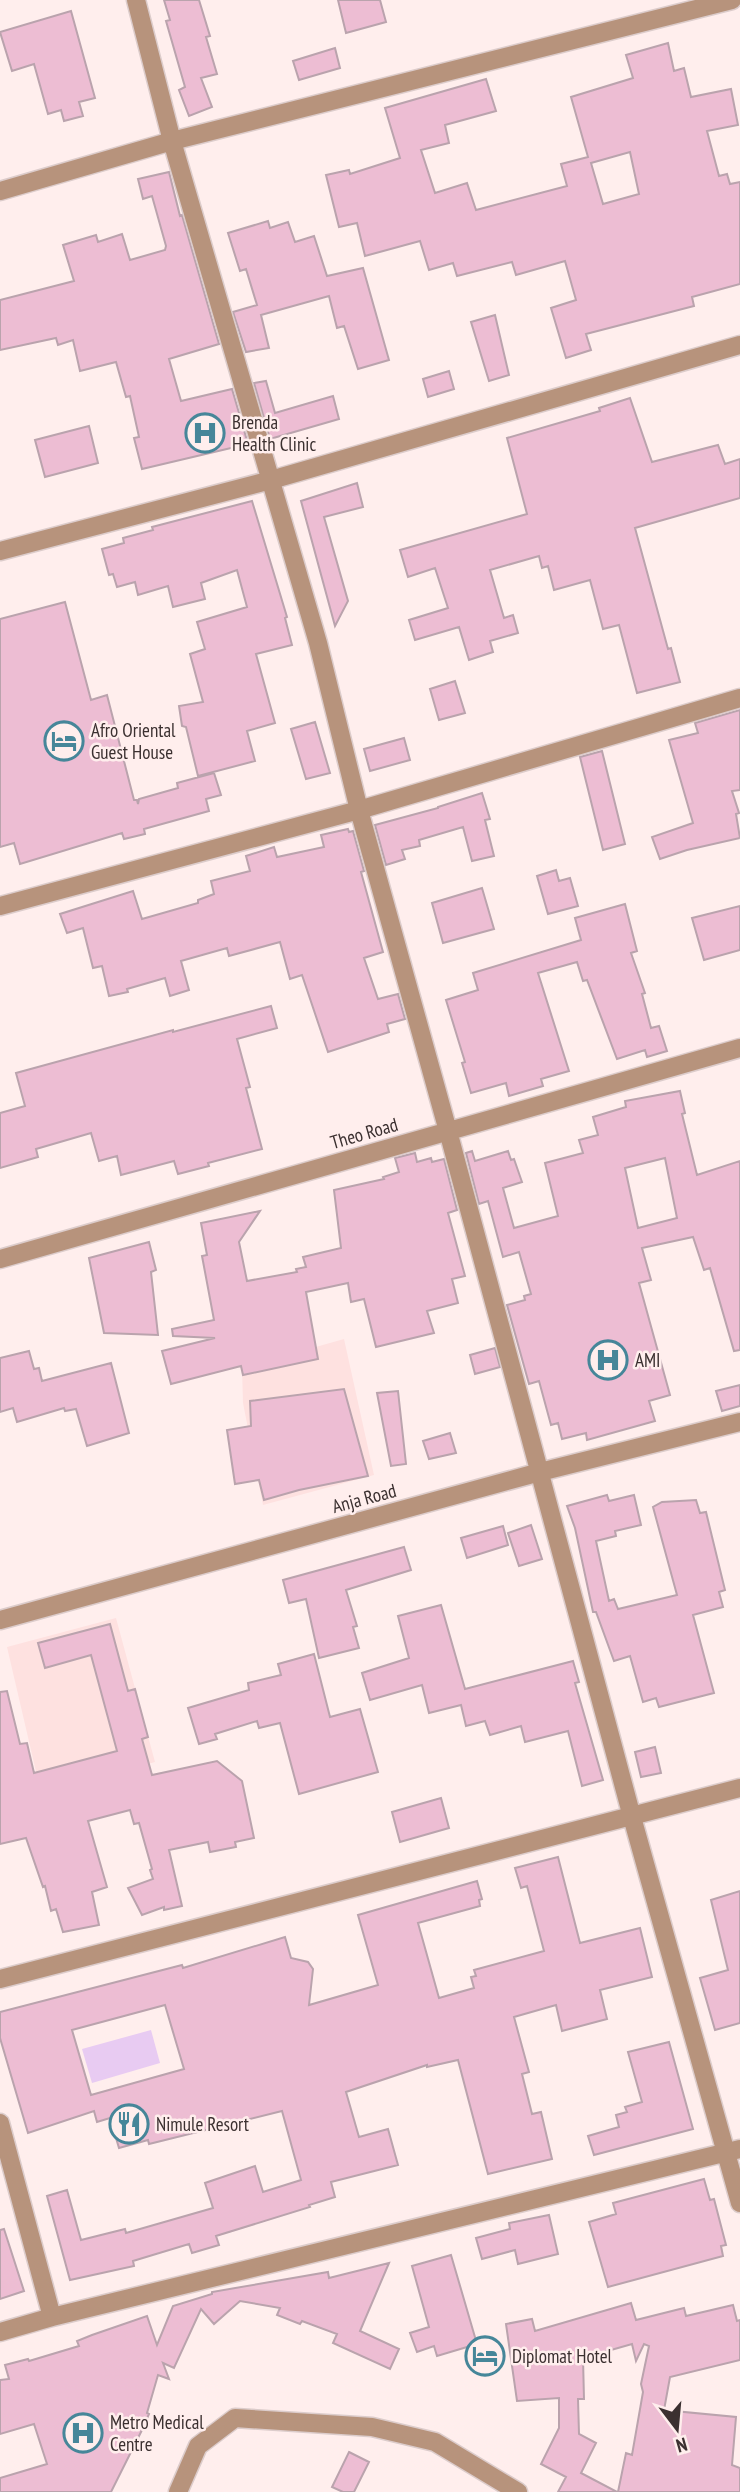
<svg xmlns="http://www.w3.org/2000/svg" width="740" height="2492" font-family="'PT Sans Narrow',sans-serif">
<rect width="100%" height="100%" fill="#ffeeed"/>
<path fill="#fee1e0" d="M344,1339L374,1475L263,1505L243,1403L242,1368Z
M116,1618L155,1762L41,1793L7,1647Z"/>
<path fill="#e8cbf2" d="M151,2030L160,2063L92,2083L82,2049Z"/>
<path fill="#edbdd3" stroke="#baa3ad" stroke-width="2" fill-rule="evenodd" d="M164,0H199L210,36L206,37L217,74L201,78L212,107L189,116L179,90L185,87L166,21L170,20Z
M338,0H380L386,22L346,33Z
M71,11L95,98L79,102L83,116L64,121L61,110L48,114L34,64L12,71L0,32Z
M668,43L674,71L684,68L691,97L731,89L738,125L707,131L719,176L727,174L730,184L740,182V284L692,297L694,306L586,334L591,350L566,358L551,308L576,300L565,261L516,275L512,262L457,276L453,263L429,270L420,241L365,256L357,223L339,227L326,175L349,170L350,174L400,158L385,108L486,79L496,111L445,125L449,143L421,150L435,193L467,183L476,210L567,186L561,164L588,157L571,97L633,78L626,55ZM630,152L639,194L603,204L591,163Z
M335,48L340,68L299,80L293,61Z
M169,172L180,216L182,215L219,344L169,359L181,401L232,389L248,444L142,469L134,438L139,437L130,396L126,397L116,362L80,371L73,340L58,345L56,338L0,350V300L74,281L63,245L96,235L98,242L122,234L130,260L165,250L166,246L152,196L143,199L138,179Z
M268,221L270,228L288,222L295,242L314,236L327,276L363,268L389,360L358,369L344,326L337,328L329,296L261,315L269,348L246,352L233,312L257,305L246,269L240,271L228,233Z
M495,315L509,375L489,381L471,322Z
M449,371L454,389L428,397L423,379Z
M266,381L275,413L333,396L339,419L270,439L254,383Z
M630,398L652,462L718,445L725,464L740,459V498L635,528L668,649L671,648L680,682L637,693L619,625L603,629L590,580L554,590L548,566L542,568L539,556L490,570L504,618L513,615L518,633L490,641L493,652L469,660L459,627L415,640L409,620L448,608L435,568L408,577L400,550L527,514L507,438L600,411L599,408Z
M89,426L98,463L45,477L35,440Z
M357,483L363,507L324,517L348,601L335,626L301,501Z
M252,501L287,617L285,618L292,645L256,654L275,723L247,731L255,761L198,776L186,727L182,726L179,706L203,702L190,654L205,649L197,622L247,607L237,570L201,583L205,599L173,607L168,586L138,595L135,582L117,587L113,574L109,575L102,549L124,543L123,538L153,530L152,527Z
M65,602L91,700L107,695L134,800H137L138,804L139,799L178,788L177,783L214,773L221,795L206,799L209,811L144,829L145,834L124,839L122,833L20,864L14,843L0,847V619Z
M455,681L465,713L439,720L430,689Z
M740,710V790L732,791L739,813L736,814L740,838L687,850L660,859L652,837L693,823L669,740L698,733L695,723Z
M315,722L330,773L306,779L291,729Z
M404,738L410,760L370,771L364,749Z
M602,751L625,844L603,850L580,757Z
M482,793L490,819L485,820L494,856L472,861L463,827L419,840L420,846L402,850L405,859L386,865L375,825L438,808V807Z
M348,829L349,832L353,831L364,871L361,872L383,952L364,958L378,999L398,994L405,1019L387,1024L389,1032L328,1052L302,975L290,979L280,942L229,956L227,948L181,961L189,990L170,996L165,978L127,989L128,992L109,996L102,966L93,968L83,928L67,933L60,914L133,891L142,919L198,903V900L214,894L211,881L250,871L246,856L274,847L277,857L324,847L321,835Z
M556,870L559,881L570,878L578,906L548,914L537,876Z
M482,888L494,929L443,943L432,903Z
M625,904L637,951L631,953L645,993L642,994L651,1028L659,1026L667,1051L647,1057L645,1050L617,1059L587,980L583,981L577,962L538,973L569,1071L541,1079L543,1086L509,1096L506,1083L471,1093L462,1063L465,1062L446,1000L478,990L473,973L581,940L575,918Z
M740,906V950L704,960L692,918Z
M271,1006L277,1028L237,1039L250,1087L246,1088L262,1149L208,1163L209,1166L178,1174L174,1161L121,1175L117,1156L99,1161L91,1133L36,1149L38,1157L0,1168V1113L25,1106L16,1073L173,1030V1032Z
M680,1091L685,1113L682,1114L697,1175L740,1161V1350L734,1351L710,1268L704,1270L693,1237L642,1248L651,1280L639,1283L670,1395L649,1401L655,1421L587,1440L586,1433L562,1439L558,1423L551,1425L539,1381L529,1384L507,1305L525,1300L524,1296L531,1294L519,1252L503,1257L488,1201L479,1204L466,1153L472,1151L475,1161L508,1151L511,1160L514,1159L522,1182L503,1188L514,1228L558,1216L545,1163L583,1153L579,1140L598,1135L593,1117L626,1107L625,1101ZM665,1158L677,1218L638,1228L625,1168Z
M415,1153L417,1162L431,1158L432,1162L444,1159L457,1210L448,1213L465,1276L452,1279L458,1303L427,1311L434,1333L376,1347L364,1299L351,1302L348,1283L306,1292L318,1359L243,1375L241,1366L171,1384L162,1351L215,1338L173,1336L172,1329L214,1320L202,1256L207,1255L201,1223L260,1211L239,1242L247,1281L297,1272L296,1269L306,1267L303,1257L341,1248L334,1190L384,1179L383,1177L399,1172L395,1158Z
M149,1242L156,1270L151,1272L158,1335L104,1333L89,1258Z
M495,1348L500,1367L475,1374L470,1355Z
M29,1351L34,1369L39,1368L42,1381L111,1363L129,1433L87,1446L76,1409L65,1411L64,1408L17,1422L13,1408L0,1412V1358Z
M740,1385V1406L722,1411L716,1391Z
M344,1389L368,1476L299,1490L264,1500L259,1480L235,1484L227,1430L251,1426L250,1401Z
M398,1391L406,1464L391,1466L377,1393Z
M450,1433L456,1453L429,1459L423,1441Z
M607,1495L609,1501L634,1495L641,1525L615,1531L616,1536L596,1541L609,1601L614,1599L618,1609L677,1595L653,1507L662,1502L696,1500L700,1513L706,1512L725,1590L719,1592L723,1607L693,1615L714,1693L659,1707L656,1698L643,1702L630,1656L614,1661L596,1612H593L575,1528L567,1506Z
M531,1525L542,1559L519,1566L508,1533Z
M503,1526L508,1545L467,1558L461,1538Z
M404,1547L411,1570L346,1590L357,1626L353,1627L359,1648L319,1658L306,1599L289,1603L283,1580Z
M441,1605L465,1689L573,1661L579,1682L575,1683L603,1780L582,1786L568,1731L525,1742L521,1726L490,1735L485,1721L466,1726L461,1705L429,1713L422,1685L370,1700L362,1673L409,1658L398,1616Z
M110,1624L128,1691L135,1689L148,1737L142,1739L152,1775L217,1761L242,1781L254,1838L235,1842L236,1847L210,1852L208,1842L169,1850L182,1906L164,1910V1907L142,1915L128,1888L153,1879L150,1870L152,1869L139,1823L134,1824L130,1810L88,1821L107,1887L92,1892L99,1925L63,1932L56,1909L51,1911L45,1886L43,1887L26,1838L0,1844V1692L7,1691L20,1744L27,1743L34,1773L117,1751L91,1655L45,1668L38,1643Z
M314,1654L330,1717L360,1709L378,1772L299,1794L280,1723L259,1728L257,1721L215,1734L217,1739L199,1744L188,1708L249,1690L248,1683L281,1675L278,1664Z
M655,1747L661,1773L641,1777L635,1752Z
M441,1798L449,1828L400,1842L392,1812Z
M558,1857L580,1943L640,1928L652,1977L600,1990L607,2019L562,2031L556,2005L514,2017L529,2072L522,2074L532,2114L541,2112L552,2159L488,2174L458,2060L427,2067V2065L346,2092L359,2137L388,2129L398,2165L331,2182L335,2197L309,2205L310,2207L216,2236L219,2245L192,2253L189,2244L133,2261L134,2266L70,2280L47,2196L67,2190L81,2240L125,2229L126,2233L213,2208L205,2183L255,2166L263,2192L301,2180L282,2111L149,2144L148,2140L119,2148L110,2118L97,2122L94,2111L28,2133L0,2038V2012L182,1965L183,1968L285,1937L291,1958L308,1962L313,1969L309,2005L378,1985L358,1915L477,1881L482,1899L479,1900L480,1906L418,1923L439,1998L474,1988L471,1977L476,1976L474,1970L544,1951L527,1886L521,1888L515,1868ZM165,2005L184,2069L91,2095L72,2030Z
M740,1891V2023L715,2030L700,1978L728,1970L711,1900Z
M669,2042L693,2129L594,2155L588,2136L619,2127L616,2115L627,2112L625,2107L642,2102L628,2052Z
M704,2179L710,2200L714,2199L726,2245L721,2246L723,2256L608,2287L589,2222L616,2214L613,2203Z
M549,2215L558,2254L518,2264L515,2250L482,2259L476,2238L510,2229L509,2223Z
M4,2229L24,2291L0,2299V2230Z
M451,2255L477,2344L437,2356L434,2346L417,2352L410,2333L429,2327L412,2266Z
M389,2263L360,2331L399,2349L390,2369L333,2343L337,2334L302,2321L300,2324L277,2315L280,2308L240,2301L214,2324L201,2309L174,2368L163,2363L169,2379L158,2375L147,2413L149,2414L142,2430L111,2492H0V2478L47,2464L34,2424L0,2434V2380L9,2379L5,2365L28,2359L29,2361L79,2346L77,2341L92,2335L147,2316L157,2345L173,2306L212,2294V2292L328,2272L329,2278Z
M631,2303L636,2320L684,2308L686,2316L733,2305L737,2321L740,2320V2360L670,2377L664,2410L736,2417L732,2465L740,2468V2492H618L626,2453L632,2455L643,2392L641,2384L649,2346L644,2344L636,2361L632,2344L583,2358L584,2399H578L579,2434L596,2443L581,2473L617,2492H558L566,2477L541,2464L559,2428V2398L517,2401L506,2324L532,2319L535,2331Z
M349,2452L369,2462L354,2492H343L332,2487Z"/>
<g fill="none" stroke-linecap="round" stroke-linejoin="round">
<g stroke="#dccccb" stroke-width="21">
<path id="minor" d="M136,0L172,141L318,643L359,810L448,1131L632,1817L740,2203
M0,191L172,141L732,0
M0,551L271,480L740,345
M0,906L359,810L740,698
M0,1259L740,1048
M0,1620L540,1472L740,1422
M0,1979L740,1788
M0,2123L52,2317
M0,2332L52,2317L740,2149
M178,2492L198,2446L235,2418L372,2427L435,2442L518,2492"/>
</g>
<use href="#minor" stroke="#b7937c" stroke-width="18"/>
</g>
<defs>
<g id="hospital-ring" transform="scale(2.0125)"><circle r="9.5" fill="#ffeeed" stroke="#468699" stroke-width="1.5"/><path d="M-5-5h3v3.5h4V-5h3V5h-3V1.5h-4V5h-3Z" fill="#468699"/></g>
<g id="hotel-ring" transform="scale(2.0125)"><circle r="9.5" fill="#ffeeed" stroke="#468699" stroke-width="1.5"/><path d="M-6-4.5h1.5V1H6V5H4.5V3h-9V5H-6ZM-4 0a1.8 1.8 0 1 1 3.6 0ZM.5 0V-2.5h3Q6-2.5 6 0Z" fill="#468699"/></g>
<g id="restaurant-ring" transform="scale(2.0125)"><circle r="9.5" fill="#ffeeed" stroke="#468699" stroke-width="1.5"/><path d="M-5-6h1v4h1v-4h1v4h1v-4h1v5L-1.5 .5V6h-2V.5L-5-1ZM5-6V6H3V1.5H1.5Q1.5-4 5-6Z" fill="#468699"/></g>
</defs>
<g fill-rule="evenodd">
<use href="#hospital-ring" x="205" y="433"/>
<use href="#hotel-ring" x="64" y="741"/>
<use href="#hospital-ring" x="608" y="1360"/>
<use href="#restaurant-ring" x="129" y="2124"/>
<use href="#hotel-ring" x="485" y="2356"/>
<use href="#hospital-ring" x="83" y="2433"/>
</g>
<g text-anchor="middle" stroke-width="5" stroke-linejoin="round" paint-order="stroke">
<g font-size="19" fill="#3b3030" stroke="#ffeeed" text-anchor="start">
<text x="232" y="429">Brenda<tspan x="232" dy="22">Health Clinic</tspan></text>
<text x="91" y="737">Afro Oriental<tspan x="91" dy="22">Guest House</tspan></text>
<text x="635" y="1367">AMI</text>
<text x="156" y="2131">Nimule Resort</text>
<text x="512" y="2363">Diplomat Hotel</text>
<text x="110" y="2429">Metro Medical<tspan x="110" dy="22">Centre</tspan></text>
</g>
<g font-size="19" fill="#3b3030" stroke="#ffeeed">
<text transform="translate(364 1133) rotate(-16)" y="7">Theo Road</text>
<text transform="translate(364 1498) rotate(-15)" y="7">Anja Road</text>
</g>
</g>
<g transform="translate(677 2429) rotate(164)" stroke="#ffeeed" stroke-width="5" paint-order="stroke">
<path d="M0-5L12 26L0 18L-12 26Z" fill="#3b3030"/>
<text y="-10" font-size="19" font-weight="bold" text-anchor="middle" fill="#3b3030">N</text>
</g>
</svg>
